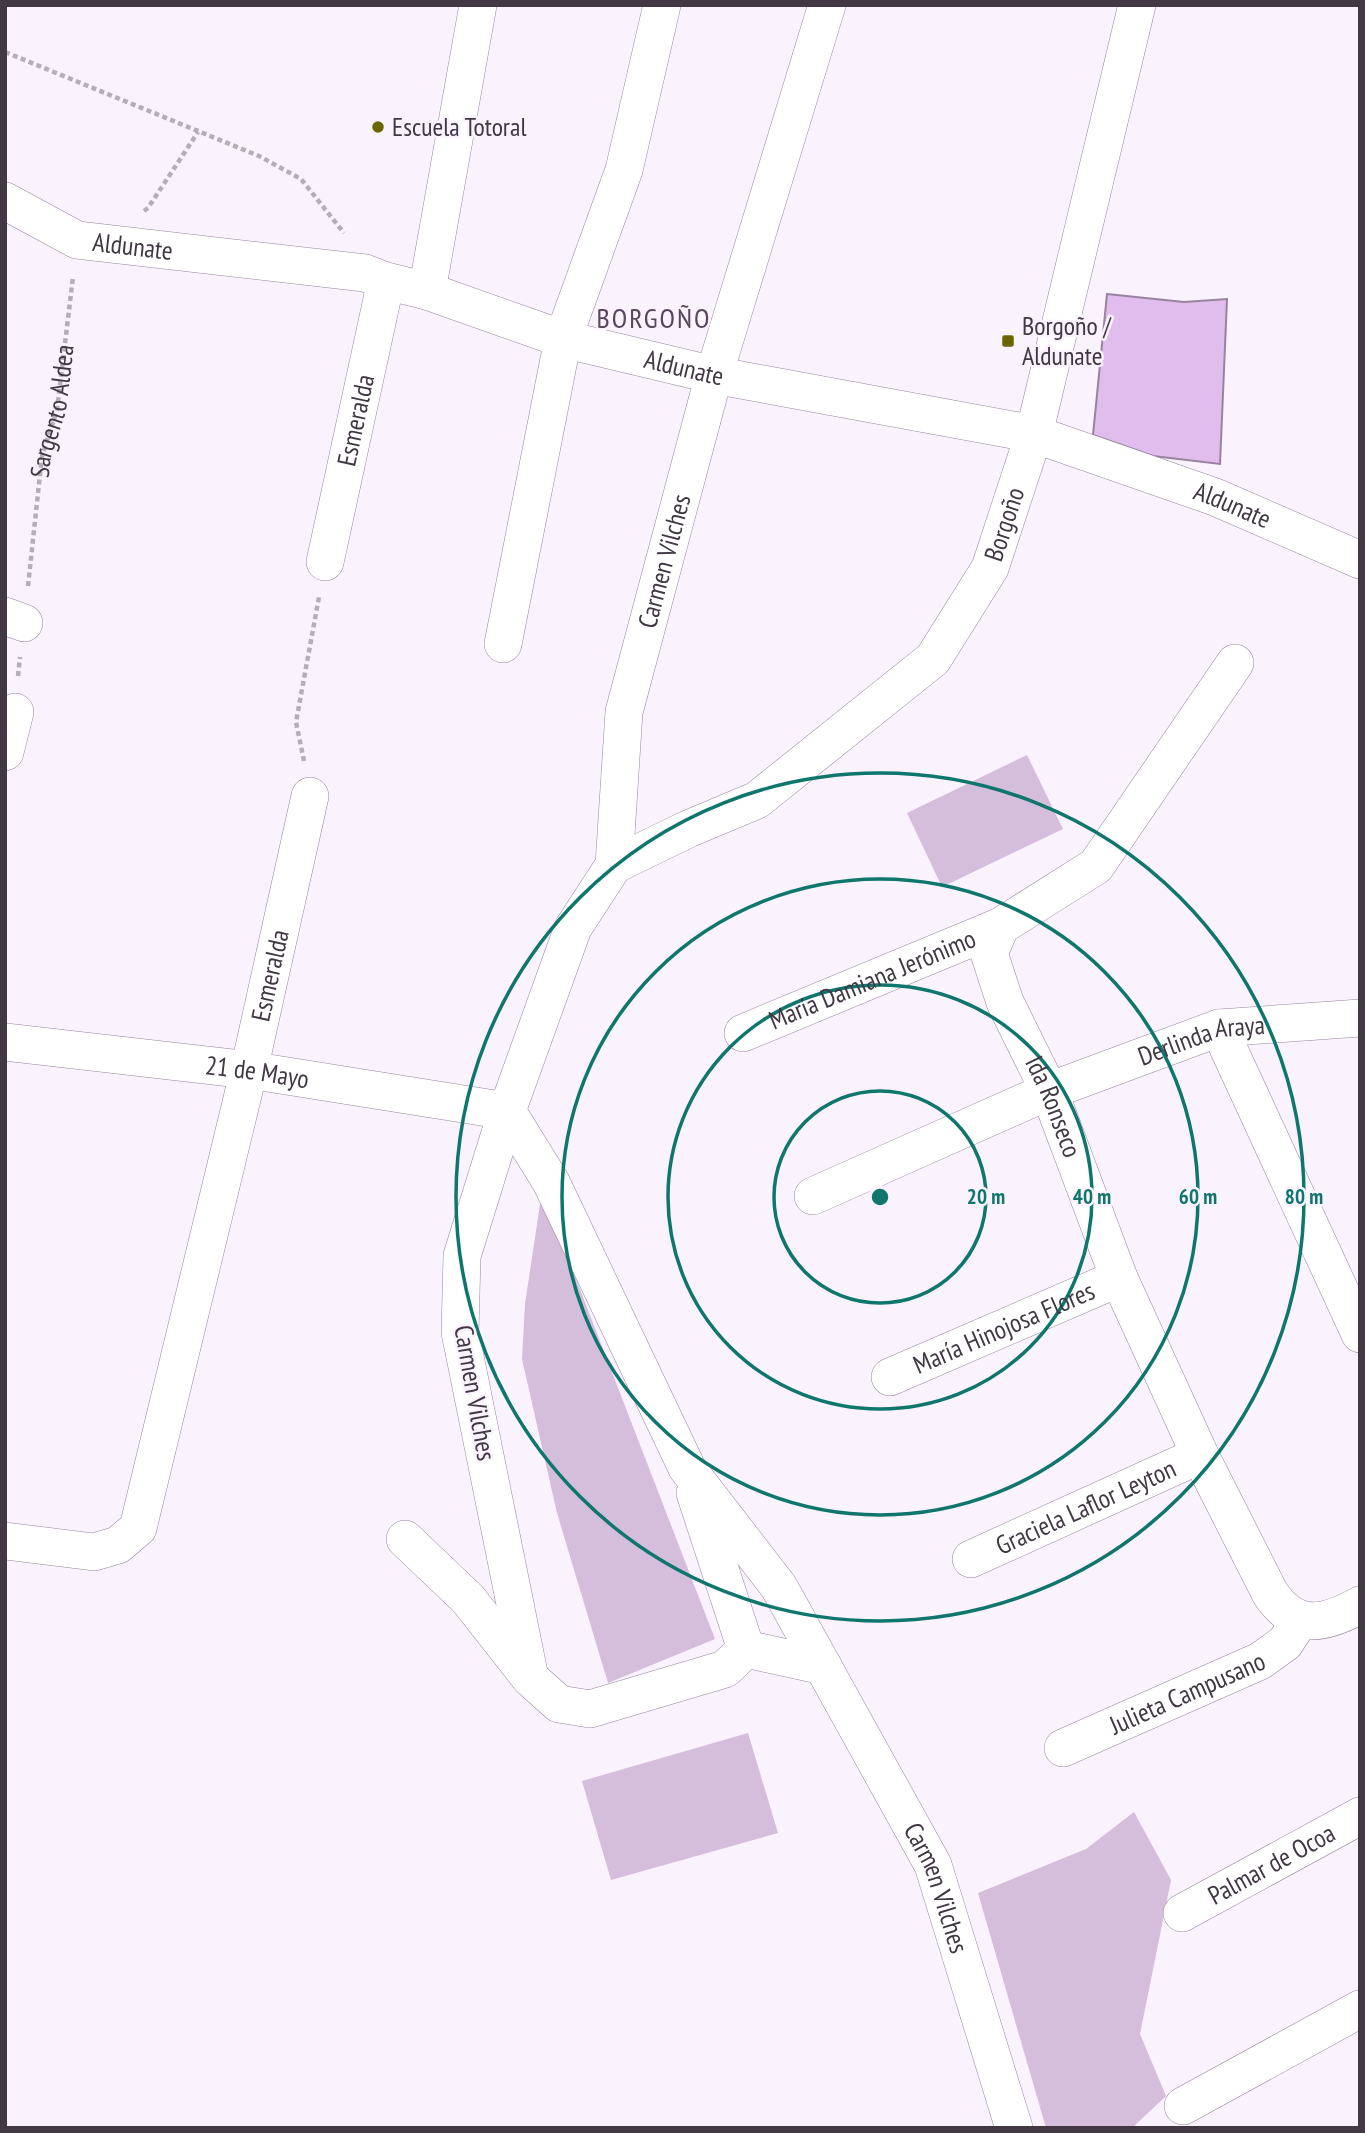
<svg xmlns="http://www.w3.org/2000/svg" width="1365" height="2133" font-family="'PT Sans Narrow',sans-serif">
<rect width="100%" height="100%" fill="#faf2fd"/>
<path fill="#d5bddc" d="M1027,755L1063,829L942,887L907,813Z
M542,1191L715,1639L608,1683L557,1513L522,1359L525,1304Z
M748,1733L778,1833L611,1880L582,1781Z
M1134,1812L1171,1880L1140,2034L1166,2096L1132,2128H1046L978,1893L1086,1849Z"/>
<path fill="#e1bded" stroke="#97839e" stroke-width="2" d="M1107,294L1184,302L1227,299L1220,464L1153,456L1093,435Z"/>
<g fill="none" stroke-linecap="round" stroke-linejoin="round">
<g stroke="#98859f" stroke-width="38">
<g id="street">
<path id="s2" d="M5,201L77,240L365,273L386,281L427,291L563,339L714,375L1034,434L1215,497L1360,560"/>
<path d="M427,291L478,5"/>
<path id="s3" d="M325,562L386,281"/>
<path d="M5,616L24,623"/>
<path d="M503,644L563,339L624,170L662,5"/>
<path id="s4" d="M1235,663L1096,866L1001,926L989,953L1005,1002L1049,1091L1119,1278L1200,1455L1270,1593C1295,1631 1324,1625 1360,1605"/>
<path d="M5,752L15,712"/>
<path id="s5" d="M614,865L688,829L757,800L933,659L990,568L1034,434L1137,5"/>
<path d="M1219,1028L1360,1334"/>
<path id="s6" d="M743,1033L1001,926"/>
<path id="s7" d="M5,1042L249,1070L507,1111L551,1182L687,1468L779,1587L933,1865L1014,2128"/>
<path id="s8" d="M813,1196L1049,1091L1219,1028L1360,1018"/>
<path id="s9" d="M890,1377L1119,1278"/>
<path d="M695,1493L746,1649"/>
<path d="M405,1539L468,1599L530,1678L559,1704L590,1709L725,1669L746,1649"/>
<path id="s10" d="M5,1541L94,1552L118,1545L138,1528L249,1070L310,796"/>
<path id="s11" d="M971,1559L1200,1455"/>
<path d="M746,1649L823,1666"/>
<path id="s12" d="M530,1678L460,1332L462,1256L507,1111L573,928L614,865L624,712L714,375L827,5"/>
<path id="s13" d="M1063,1748L1260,1661L1285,1643L1300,1620"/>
<path id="s14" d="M1182,1913L1360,1816"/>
<path d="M1183,2106L1360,2009"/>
</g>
</g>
<g stroke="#b5adb8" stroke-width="4.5" stroke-dasharray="5 3.5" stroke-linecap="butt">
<path d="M5,52L259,156L301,179L344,233"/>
<path d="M144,211L148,208L198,132"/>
<path id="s1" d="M28,586L42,456L57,410L73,277"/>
<path d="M18,676L20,657"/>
<path d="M304,761L296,722L319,597"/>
</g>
<use href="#street" stroke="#fff" stroke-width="37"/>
</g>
<g fill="none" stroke="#0f766e" stroke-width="3.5">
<circle cx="880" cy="1197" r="106"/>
<circle cx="880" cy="1197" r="212"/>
<circle cx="880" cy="1197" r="318"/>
<circle cx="880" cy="1197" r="424"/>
</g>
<g fill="#696600" stroke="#faf2fd" stroke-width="2.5">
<circle cx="378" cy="127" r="7"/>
<rect x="1001" y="334" width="14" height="14" rx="3.5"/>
</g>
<g text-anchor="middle" stroke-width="5" stroke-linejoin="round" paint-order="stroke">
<g font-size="26" fill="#413844" stroke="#faf2fd" text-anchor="start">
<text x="392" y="136">Escuela Totoral</text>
<text x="1022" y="335">Borgoño /<tspan x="1022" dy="30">Aldunate</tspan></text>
</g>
<g font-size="26" fill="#413844" stroke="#faf2fd">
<text dy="9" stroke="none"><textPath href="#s2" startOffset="138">Aldunate</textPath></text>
<text dy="9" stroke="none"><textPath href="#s2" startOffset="705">Aldunate</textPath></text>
<text dy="9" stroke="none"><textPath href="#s1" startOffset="177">Sargento Aldea</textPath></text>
<text dy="9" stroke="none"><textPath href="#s3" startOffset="145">Esmeralda</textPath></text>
<text dy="9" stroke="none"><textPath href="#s2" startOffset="1272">Aldunate</textPath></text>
<text dy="9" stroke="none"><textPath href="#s5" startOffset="536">Borgoño</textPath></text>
<text dy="9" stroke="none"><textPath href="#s12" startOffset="1160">Carmen Vilches</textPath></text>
<text dy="9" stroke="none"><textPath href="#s10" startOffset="709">Esmeralda</textPath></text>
<text dy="9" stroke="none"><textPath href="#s6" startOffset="140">María Damiana Jerónimo</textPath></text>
<text dy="9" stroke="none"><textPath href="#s8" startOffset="420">Derlinda Araya</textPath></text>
<text dy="9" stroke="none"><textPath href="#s7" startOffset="254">21 de Mayo</textPath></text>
<text dy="9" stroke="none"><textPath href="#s4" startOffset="555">Ida Ronseco</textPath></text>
<text dy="9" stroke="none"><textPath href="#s9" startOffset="124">María Hinojosa Flores</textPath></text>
<text transform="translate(475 1393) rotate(80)" y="9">Carmen Vilches</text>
<text dy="9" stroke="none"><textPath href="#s11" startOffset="126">Graciela Laflor Leyton</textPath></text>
<text dy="9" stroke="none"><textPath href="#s13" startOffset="136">Julieta Campusano</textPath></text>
<text dy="9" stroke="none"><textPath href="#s14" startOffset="102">Palmar de Ocoa</textPath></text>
<text dy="9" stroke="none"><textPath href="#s7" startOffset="1398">Carmen Vilches</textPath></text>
</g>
<g font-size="28" letter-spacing="2" fill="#58465e" stroke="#faf2fd">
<text x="654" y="328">BORGOÑO</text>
</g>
</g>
<circle cx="880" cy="1197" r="10" fill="#0f766e" stroke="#faf2fd" stroke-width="3.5"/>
<g font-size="21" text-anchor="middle" font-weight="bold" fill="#0f766e" stroke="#faf2fd" stroke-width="5" stroke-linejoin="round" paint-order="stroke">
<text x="986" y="1204">20 m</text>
<text x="1092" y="1204">40 m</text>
<text x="1198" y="1204">60 m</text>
<text x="1304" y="1204">80 m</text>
</g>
<rect width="1365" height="2133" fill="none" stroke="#413844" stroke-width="14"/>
</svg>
